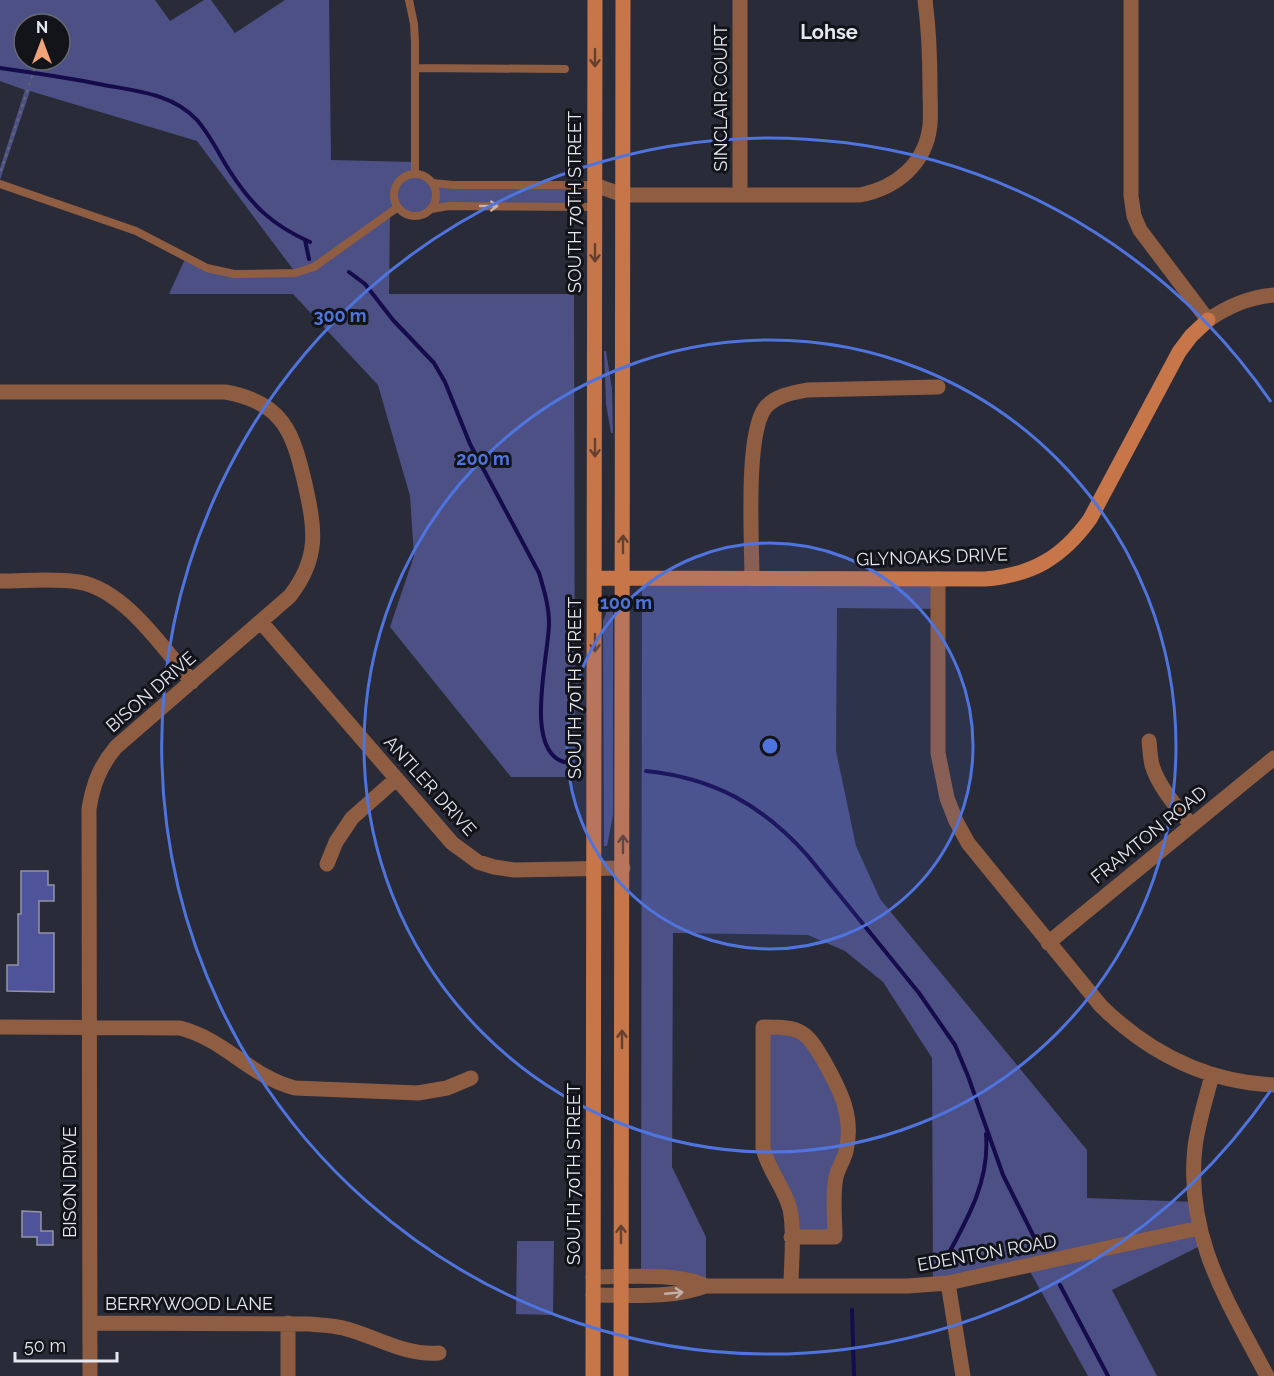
<svg xmlns="http://www.w3.org/2000/svg" width="1274" height="1376" font-family="Raleway,sans-serif">
<rect width="100%" height="100%" fill="#2a2b38"/>
<path fill="#4c5085" fill-rule="evenodd" d="M0,0H155L170,21L204,0H211L235,33L285,0H329L331,160L415,162V173L424,176L433,183L575,185V206L431,209C420,218 408,218 398,208L390,214L389,294H574L575,777H511L390,627L414,556L410,496L378,385L293,294H169L186,257L222,273L295,272L197,141L30,91L0,180V168L25,90L0,81ZM24,24H60V60H24Z
M604,351H606L612,389L613,433H611L606,404Z
M642,578L938,579V609L837,608L836,751L856,846L880,899L1087,1150V1198L1195,1202L1204,1244L1112,1290L1157,1376H1088L1027,1266L933,1285L932,1058L883,982L845,951L808,935L673,933L672,1167L706,1237V1286L641,1277Z
M610,603H613V815L607,846H604L603,621Z
M763,1027L796,1029L846,1106L835,1237H791L771,1172Z
M517,1241H554L553,1315L516,1314Z"/>
<g fill="none" stroke-linecap="round" stroke-linejoin="round">
<path stroke="#150b4d" stroke-width="4" d="M0,68C35,73 70,78 104,85C137,91 173,94 197,120C210,135 219,154 229,170C252,206 272,225 310,242
M305,240L309,259
M349,272L365,284L393,320L434,363L445,382L470,444L539,573C544,590 549,606 549,623C549,655 523,750 564,762
M646,771C714,778 762,805 807,855L919,993L955,1045L968,1076L1003,1175L1034,1237
M945,1260C967,1220 990,1181 986,1134
M1060,1285L1108,1376
M852,1310L854,1376"/>
</g>
<path fill="#4f5399" stroke="#9395a5" stroke-width="1.5" d="M21,871H48V885H54V901H39V933H54V992L7,991V965H18V914H21Z
M22,1211L41,1212V1231H53V1245H37V1237H22Z"/>
<g fill="none" stroke-linecap="round" stroke-linejoin="round">
<path stroke="#666773" stroke-width="2" stroke-dasharray="3 4.5" stroke-linecap="butt" d="M1,171L36,64"/>
<path stroke="#8f5d41" stroke-width="8" d="M409,0L414,24L415,43V173
M415,68L565,69
M394 195a21 21 0 1 1 42 0a21 21 0 1 1-42 0Z
M433,183L453,185H595
M0,184L136,231L207,268L234,274L295,273L314,267L398,207
M431,209L449,206L595,207"/>
<path stroke="#8f5d41" stroke-width="15" d="M740,0V195
M1131,0V196L1134,216L1140,230L1208,320C1228,306 1249,297 1274,295
M595,185L623,195H860C896,188 926,164 930,125C931,113 930,100 930,88C930,58 929,30 925,0
M0,392H225C283,402 293,432 305,484C315,529 320,557 290,596L116,747C100,766 93,784 89,809L90,1376
M752,579C752,543 745,435 765,408C775,396 791,393 807,390L938,387
M938,579V753L947,798L956,821L968,843L1101,1006C1149,1053 1206,1082 1274,1085
M0,581C26,581 54,578 79,582C125,590 163,648 192,682
M261,622L452,843L478,862L494,867L514,870L623,868
M1149,741C1150,749 1150,757 1152,765C1159,788 1177,807 1191,825
M327,864L336,842L352,818L396,779
M1048,943L1274,758
M0,1027L180,1028C226,1040 249,1076 295,1088L418,1093L447,1088L471,1078
M1212,1075C1206,1099 1198,1123 1195,1147C1185,1237 1227,1300 1267,1376
M593,1277C625,1277 677,1272 706,1286
M948,1283L963,1376
M791,1286C791,1262 795,1233 790,1209C784,1187 768,1170 763,1148V1027C802,1027 806,1030 825,1063C841,1092 854,1117 846,1151C844,1160 838,1168 836,1177C832,1196 835,1218 835,1237H791
M593,1295C630,1295 671,1299 706,1286H908L948,1283L1199,1228
M90,1323L309,1324C320,1325 332,1325 343,1328C376,1336 404,1356 439,1353
M288,1323V1376"/>
<path stroke="#c67649" stroke-width="15" d="M595,578L985,579C1032,575 1062,558 1090,519L1179,352L1191,336L1208,320
M593,1376L595,0
M621,1376L623,0"/>
</g>
<defs><path id="oneway-shaft" d="M-6 0H5M1.5-3L5.5 0L1.5 3" fill="none" stroke-width="1.6" stroke-linecap="round" stroke-linejoin="round" transform="scale(1.5)"/></defs>
<g stroke="#64402f">
<use href="#oneway-shaft" transform="translate(595 58) rotate(90)"/>
<use href="#oneway-shaft" transform="translate(595 253) rotate(90)"/>
<use href="#oneway-shaft" transform="translate(595 448) rotate(90)"/>
<use href="#oneway-shaft" transform="translate(623 544) rotate(-90)"/>
<use href="#oneway-shaft" transform="translate(595 643) rotate(90)"/>
<use href="#oneway-shaft" transform="translate(623 844) rotate(-90)"/>
<use href="#oneway-shaft" transform="translate(622 1039) rotate(-90)"/>
<use href="#oneway-shaft" transform="translate(621 1234) rotate(-90)"/>
</g>
<g stroke="#c3b0aa">
<use href="#oneway-shaft" transform="translate(489 206)"/>
<use href="#oneway-shaft" transform="translate(674 1293) rotate(-5)"/>
</g>
<circle cx="770" cy="746" r="203" fill="#4f74de" fill-opacity=".12"/>
<g fill="none" stroke="#4f74de" stroke-width="3">
<circle cx="770" cy="746" r="203"/>
<circle cx="770" cy="746" r="406"/>
<path d="M1271 1090A608 608 0 1 1 1271 402"/>
</g>
<g text-anchor="middle" stroke-width="6" stroke-linejoin="round" paint-order="stroke">
<g font-size="18" fill="#e6e8f0" stroke="#13141a">
<text transform="translate(721 98) rotate(-90)" y="6">SINCLAIR COURT</text>
<text transform="translate(575 202) rotate(-90)" y="6">SOUTH 70TH STREET</text>
<text transform="translate(932 557) rotate(-2)" y="6">GLYNOAKS DRIVE</text>
<text transform="translate(575 688) rotate(-90)" y="6">SOUTH 70TH STREET</text>
<text transform="translate(151 692) rotate(-41)" y="6">BISON DRIVE</text>
<text transform="translate(430 786) rotate(48)" y="6">ANTLER DRIVE</text>
<text transform="translate(1149 835) rotate(-39)" y="6">FRAMTON ROAD</text>
<text transform="translate(574 1174) rotate(-90)" y="6">SOUTH 70TH STREET</text>
<text transform="translate(70 1182) rotate(-90)" y="6">BISON DRIVE</text>
<text transform="translate(987 1253) rotate(-10)" y="6">EDENTON ROAD</text>
<text x="189" y="1310">BERRYWOOD LANE</text>
</g>
<g font-size="20" font-weight="bold" fill="#e6e8f0" stroke="#13141a">
<text x="829" y="39">Lohse</text>
</g>
</g>
<circle cx="770" cy="746" r="9" fill="#4f74de" stroke="#13141a" stroke-width="3"/>
<g font-size="18" text-anchor="middle" font-weight="bold" fill="#4f74de" stroke="#13141a" stroke-width="6" stroke-linejoin="round" paint-order="stroke">
<text x="340" y="322">300 m</text>
<text x="483" y="465">200 m</text>
<text x="626" y="609">100 m</text>
</g>
<g transform="translate(42 42)"><circle r="28" fill="#13141a" stroke="#676970" stroke-width="1.5"/>
<path d="M0-4.5L10 22L0 15L-10 22Z" fill="#f0a279"/>
<text y="-9" font-size="16" font-weight="bold" text-anchor="middle" fill="#e6e8f0">N</text>
</g>
<path d="M15 1352v9h102v-9" fill="none" stroke="#e6e8f0" stroke-width="3"/>
<text x="24" y="1352" font-size="18" fill="#e6e8f0" stroke="#13141a" stroke-width="4.5" paint-order="stroke">50 m</text>
</svg>
